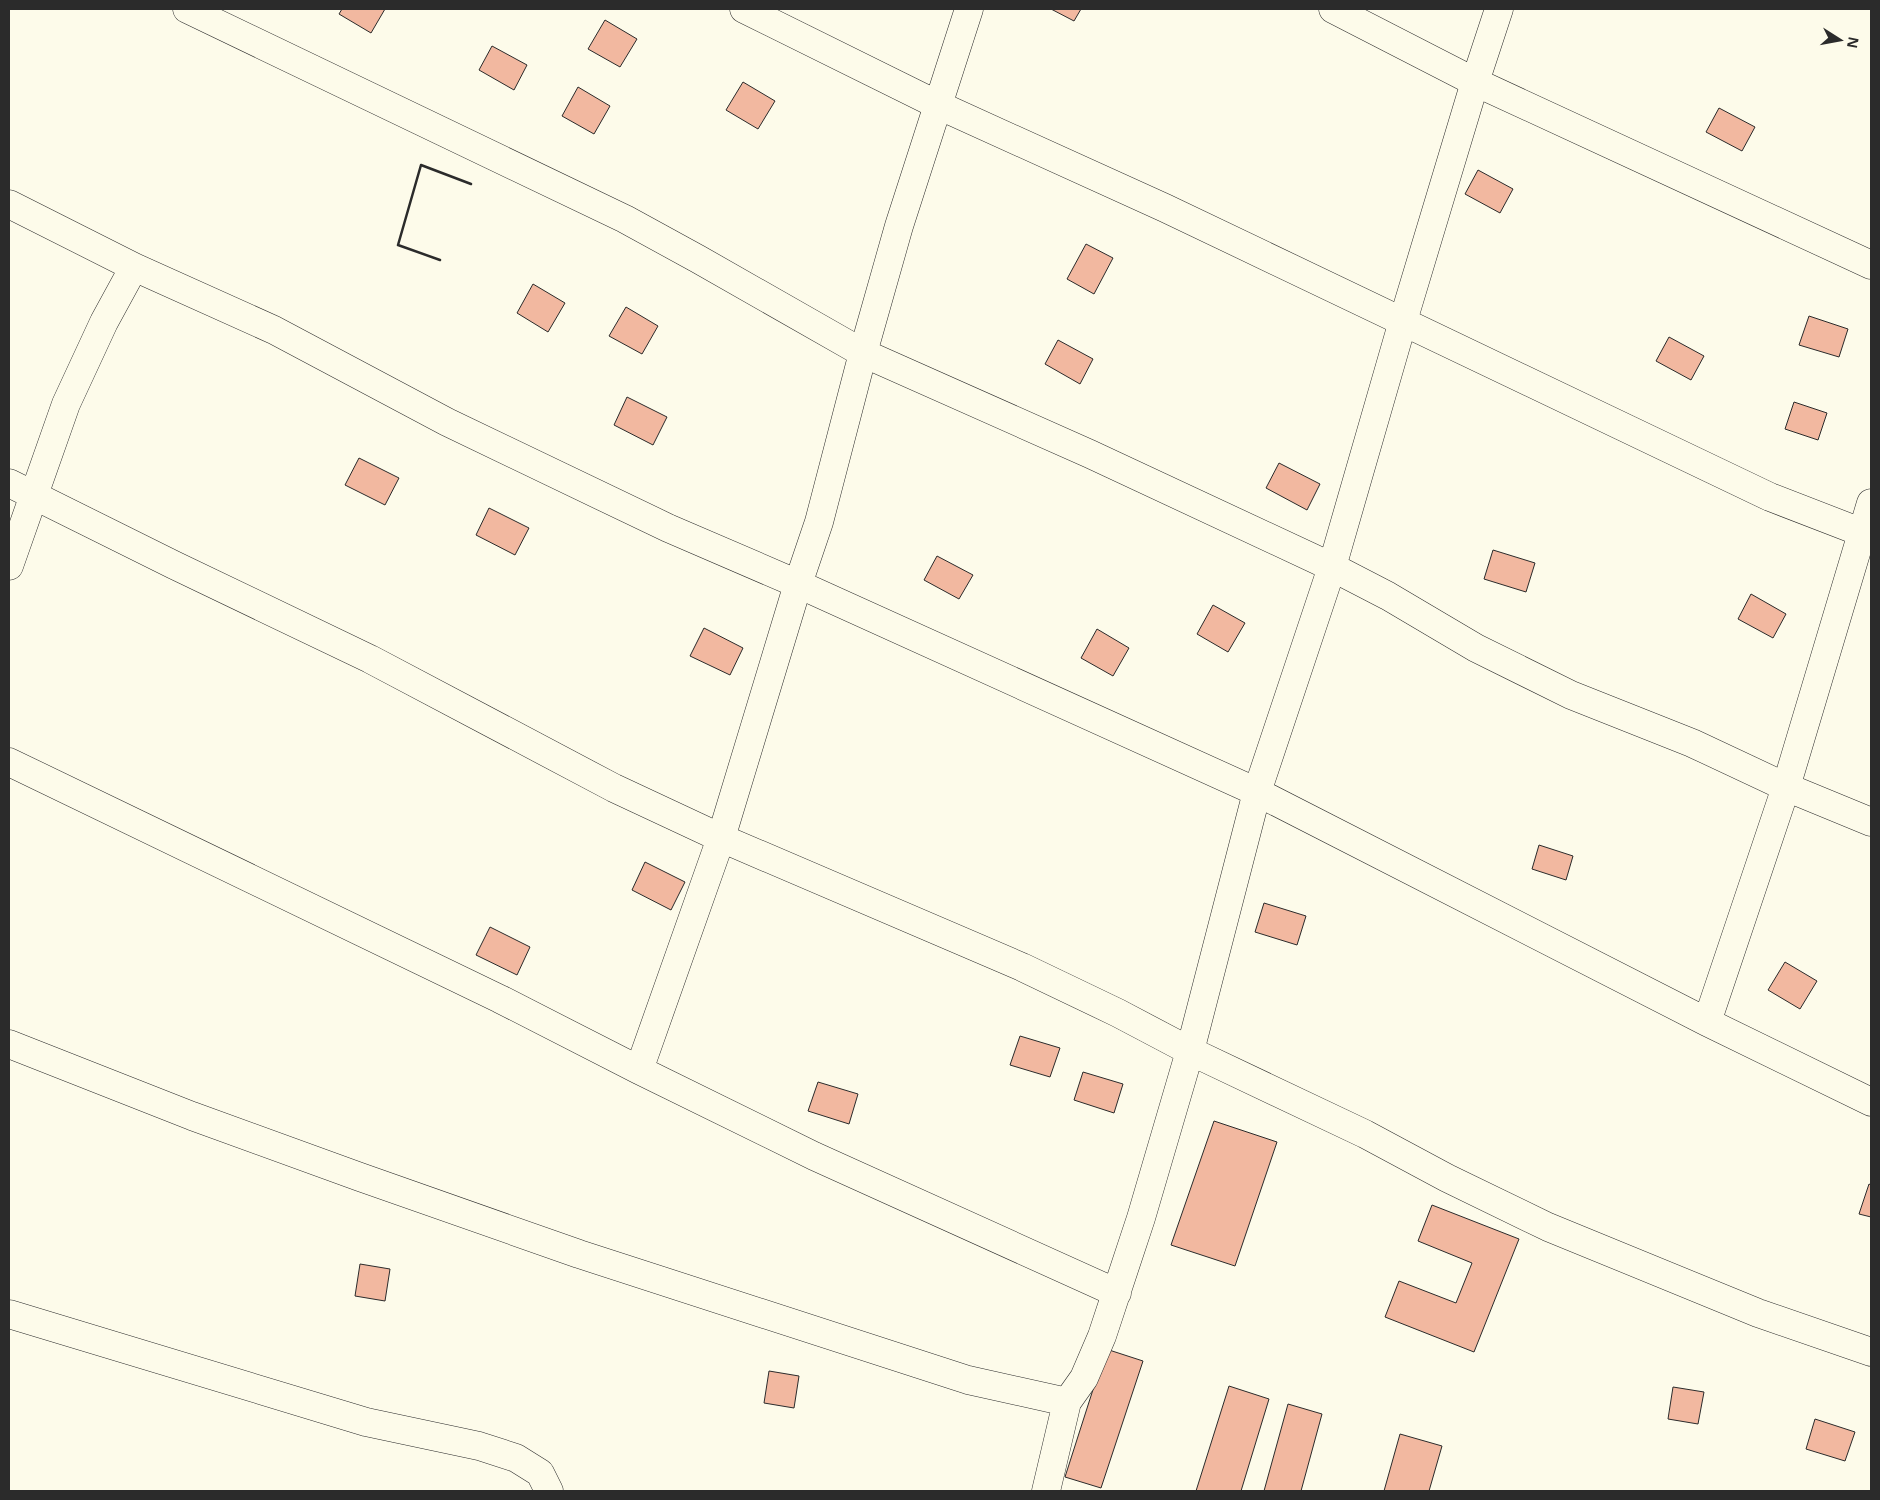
<svg xmlns="http://www.w3.org/2000/svg" width="1880" height="1500" font-family="'Open Sans',sans-serif">
<rect width="100%" height="100%" fill="#fdfbea"/>
<path fill="#f2b8a0" stroke="#2b2b2b" d="M342,9H385L371,33L339,14Z
M1051,9H1081L1074,21Z
M605,20L637,39L620,67L588,49Z
M492,46L527,65L514,90L479,70Z
M743,82L775,101L758,129L726,110Z
M578,87L610,106L594,134L562,116Z
M1719,108L1755,127L1742,151L1706,132Z
M1478,170L1513,189L1500,213L1465,194Z
M1086,244L1113,258L1094,294L1067,279Z
M533,284L565,303L548,332L517,313Z
M626,307L658,326L642,354L609,336Z
M1809,316L1848,329L1839,357L1799,345Z
M1669,337L1704,356L1691,380L1656,361Z
M1058,340L1093,359L1080,384L1045,364Z
M627,397L667,417L653,445L614,425Z
M1794,402L1827,413L1818,440L1785,429Z
M359,458L399,478L385,505L345,485Z
M1279,463L1320,484L1307,510L1266,488Z
M489,508L529,528L515,555L476,535Z
M1493,550L1535,563L1526,592L1484,579Z
M937,556L973,575L959,599L924,580Z
M1751,594L1786,614L1773,638L1738,619Z
M1213,605L1245,623L1228,652L1197,634Z
M704,628L743,648L730,675L690,656Z
M1097,629L1129,648L1113,676L1081,658Z
M1539,845L1573,856L1566,880L1532,869Z
M645,862L685,882L671,910L632,890Z
M1264,903L1306,916L1297,945L1255,932Z
M490,927L530,947L517,975L476,955Z
M1785,962L1817,981L1800,1009L1768,990Z
M1020,1036L1060,1048L1050,1077L1010,1065Z
M1083,1072L1123,1084L1114,1113L1074,1100Z
M818,1082L858,1094L849,1124L808,1111Z
M1214,1121L1277,1142L1235,1266L1171,1245Z
M1869,1184L1871,1185V1217L1859,1214Z
M1432,1205L1519,1239L1474,1352L1385,1317L1399,1281L1456,1303L1472,1263L1418,1241Z
M360,1264L390,1269L385,1301L355,1296Z
M1106,1349L1143,1361L1101,1488L1065,1477Z
M769,1371L799,1376L794,1408L764,1403Z
M1229,1386L1269,1399L1241,1491H1196Z
M1673,1387L1704,1392L1698,1424L1668,1419Z
M1288,1404L1322,1414L1301,1491H1264Z
M1815,1419L1855,1432L1845,1461L1806,1449Z
M1400,1434L1442,1446L1429,1491H1384Z"/>
<g fill="none" stroke-linecap="round" stroke-linejoin="round">
<g stroke="#2b2b2b" stroke-width="29">
<path id="street" d="M187,9L625,219L698,259L863,353L1090,454L1332,567L1388,596L1476,648L1571,695L1692,743L1786,787L1871,822
M744,9L938,105L1165,208L1770,497L1871,536
M1333,9L1475,82L1871,265
M9,204L134,267L274,330L447,422L668,528L798,584L1257,792L1707,1022L1871,1102
M9,483L174,565L370,659L614,788L721,838L1022,967L1118,1013L1190,1051L1365,1134L1447,1178L1548,1227L1758,1313L1871,1352
M9,566L66,404L104,322L134,267
M9,762L500,999L639,1070L814,1156L1117,1293
M1707,1022L1786,787L1871,503
M9,1044L192,1116L360,1177L579,1254L968,1380L1067,1402L1084,1378L1102,1336L1141,1218L1190,1051L1257,792L1332,567L1403,321L1475,82L1499,9
M639,1070L721,838L798,584L819,522L863,353L899,226L969,9
M9,1314L366,1422L479,1446L516,1458L540,1473L549,1491
M1046,1491L1067,1402"/>
</g>
<use href="#street" stroke="#fdfbea" stroke-width="28"/>
<path stroke="#2b2b2b" stroke-width="2.5" d="M440,260L398,245L421,165L471,184"/>
</g>
<rect width="1880" height="1500" fill="none" stroke="#2b2b2b" stroke-width="20"/>
<g transform="translate(1840 40) rotate(101)" stroke="#fdfbea" stroke-width="4" paint-order="stroke">
<path d="M0-4L9 19L0 12L-9 19Z" fill="#2b2b2b"/>
<text y="-8" font-size="14" font-weight="bold" text-anchor="middle" fill="#2b2b2b">N</text>
</g>
</svg>
